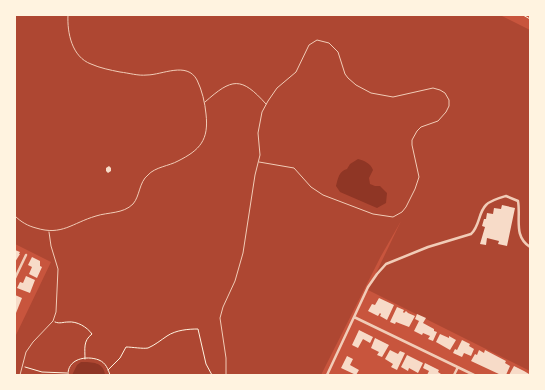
<svg xmlns="http://www.w3.org/2000/svg" width="545" height="390" font-family="Karla,sans-serif">
<rect width="100%" height="100%" fill="#c8553d"/>
<path fill="#ae4732" d="M15,15H500L530,30V371L368,290L401,221L381,256L321,375H15V337L51,262L15,244Z"/>
<path fill="#8f3625" d="M358,159C365,161 370,163 373,170L369,178L370,184L375,186H380L387,193L386,203L377,208L340,192L336,186C338,178 339,171 347,169L350,164Z
M81,362C92,362 104,362 105,375H72L77,365Z"/>
<path fill="#f7dbc8" d="M109,166L111,168V171L108,173L106,171V168Z
M502,205L515,208L507,246L498,244L499,241L487,238L486,245L480,244L485,227L482,226L484,219H486L487,213L493,214L494,208L501,209Z
M15,250L20,252L19,254H20L15,262Z
M32,257L40,261V266L42,267L37,278L29,274L32,267L28,265Z
M26,276L35,280L30,293L17,288L20,282L23,283Z
M15,295L22,298L16,313H15Z
M379,298L394,305L387,320L380,316L381,314L380,313L378,316L368,311L372,304L375,305Z
M397,307L404,310L403,312L404,313L406,311L408,313L415,316L409,327L396,322L395,324L390,322Z
M417,314L426,318L423,323L434,329V331L437,332L433,341L428,339L430,336L423,333L422,335L414,331L419,321L415,319Z
M359,330L373,337L370,343L363,339L358,348L352,345Z
M440,334L449,338V336L456,340L450,350L436,342Z
M375,338L389,345L382,357L377,355L379,352L371,348Z
M462,340L470,344L469,346L474,349L471,356L464,353L462,357L453,353L455,349L457,350Z
M390,350L398,354L400,351L405,353L397,370L391,367L393,364L385,359Z
M479,350L484,353L485,350L506,361L505,363L510,366L506,375H501L471,361L475,354L477,355Z
M407,355L423,363L418,373L409,368L408,371L401,367Z
M347,356L353,359L350,365L359,370L356,375L341,368Z
M425,363L439,370L438,372L441,374V375H427L429,371L423,368Z
M514,366L524,371L529,374L528,375H509Z"/>
<g fill="none" stroke-linecap="round" stroke-linejoin="round">
<path stroke="#fff3e0" stroke-width="1" d="M523,15L530,19
M55,322C60,324 63,322 68,322C77,321 87,327 92,334C83,341 85,348 85,359
M25,367L42,372L67,373
M108,370L120,358L126,347C132,347 143,349 148,348C155,345 161,340 167,336C176,330 188,329 198,329L206,364L212,375
M68,375C67,359 86,355 99,360C106,363 108,369 110,375"/>
<path stroke="#f1ccb7" stroke-width="1" d="M205,102C232,78 241,76 266,104
M15,216C21,222 28,226 36,228C62,236 72,223 96,216C108,212 123,214 133,204C140,196 139,182 148,175C155,167 169,166 178,161C200,150 209,140 206,114C205,103 202,90 197,80C187,61 162,75 147,75C138,76 129,73 120,72C110,70 100,68 91,64C72,57 67,33 68,15
M20,375L26,352L33,342L53,321L56,312L58,269L51,246L49,232
M226,375V358L220,318L223,307L235,281L243,253L255,175L260,155L258,133L262,112L268,101L277,88L296,72L309,45L317,40L329,43L338,52L345,74L348,78L356,85L371,93L393,97L433,88L440,90L445,93L449,100V106L446,112L438,121L421,127L417,131L412,140V145L419,177L415,189L406,207L402,212L393,217L373,214L323,195L311,187L294,168L259,162"/>
<path stroke="#f1ccb7" stroke-width="2.5" d="M15,278L26,255
M354,317L474,375
M327,375L368,287L377,274L386,264L428,247L471,234C480,226 478,213 486,205C491,200 499,198 506,196L518,201C521,218 513,236 530,247
M454,375L458,367"/>
</g>
<rect width="545" height="390" fill="none" stroke="#fff3e0" stroke-width="32"/>
</svg>
